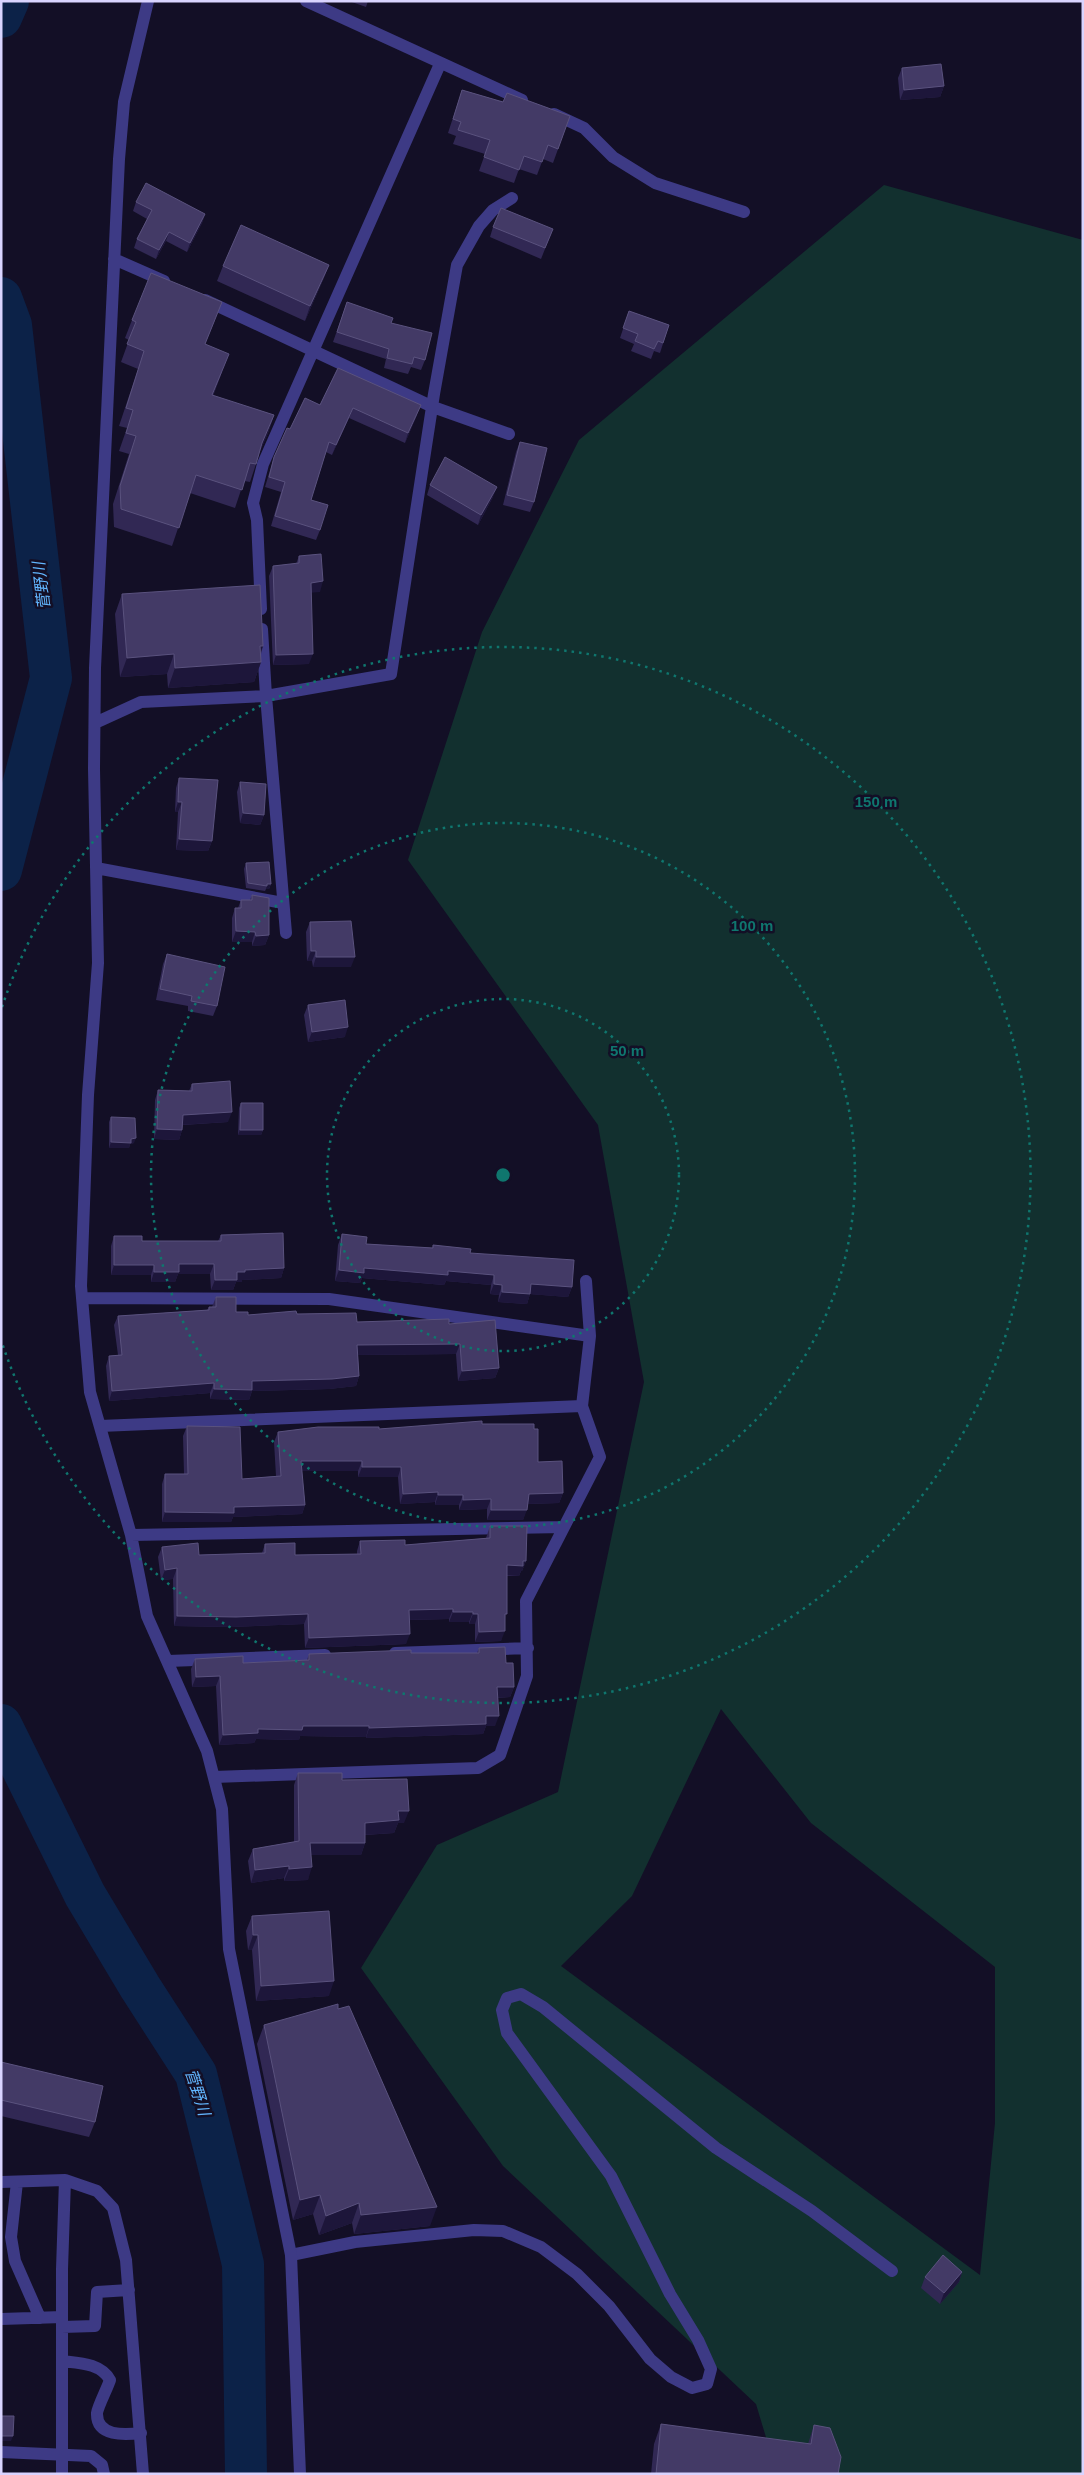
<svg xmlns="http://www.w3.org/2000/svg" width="1084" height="2475" font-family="Helvetica,'Noto Sans JP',sans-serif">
<rect width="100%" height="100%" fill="#130f26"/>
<path fill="#12302f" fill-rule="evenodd" d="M884,185L1083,240V2474H777L756,2404L503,2166L361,1968L437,1845L558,1792L644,1382L598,1125L408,860L482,632L579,440ZM721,1709L811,1823L995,1967V2123L980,2275L561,1966L632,1896Z"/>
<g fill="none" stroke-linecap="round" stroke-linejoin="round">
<path stroke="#0c2248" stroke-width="42" d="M1,17L8,1
M1,298L11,325L51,678L1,870
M1,1725L85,1895L140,1987L196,2074L243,2264L246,2474"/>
<path stroke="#3d3a85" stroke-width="12" d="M1,2182L65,2180L97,2191L113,2208L126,2260L143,2474
M17,2182L11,2237L15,2261L40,2318
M291,2255L355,2242L474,2230L503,2231L541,2247L577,2274L609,2306L650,2359L671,2377L692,2388L707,2384L711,2369L698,2340L670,2294L611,2176L507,2033L502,2010L507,1998L521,1994L543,2007L716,2148L812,2211L892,2271
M1,2319L62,2317
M62,2327L95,2326L97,2292L129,2290
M62,2361C79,2363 101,2363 110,2380C107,2389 98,2406 97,2413C96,2437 125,2435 141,2433
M1,2452L91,2456L102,2465L104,2474
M62,2474V2269L65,2180"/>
<path stroke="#3d3a85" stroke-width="12" d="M148,1L124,102L119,159L95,668L94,769L98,963L88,1095L81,1286L90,1392L131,1535L147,1616L207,1751L222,1809L229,1949L291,2255L300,2474
M306,1L522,100
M554,114L584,128L613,157L655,183L744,212
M114,259L164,281
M205,300L433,407L509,434
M261,609L257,520L253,503L263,464L440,64
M262,629L266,696L286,933
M95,723L141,702L266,696L391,674L434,394L457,265L479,226L493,210L512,198
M96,868L283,903
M82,1298L329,1299L590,1336
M100,1426L582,1406
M131,1535L564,1527
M395,1653L528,1648
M168,1661L325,1655
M214,1777L478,1768L500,1755L527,1676L526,1601L600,1457L582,1406L590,1336L586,1281"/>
</g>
<path fill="#312854" d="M349,1H368L366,7Z
M902,68L944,86L940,97L900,100L898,78Z
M462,90L503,102L570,116L553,163L543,159L537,175L519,169L514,183L479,171L485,154L453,144L456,136L448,133Z
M136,202L205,214L202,223L187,252L166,241L156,259L134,248L137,239L147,219L133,211Z
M493,227L553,229L541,259L490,237Z
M329,265L323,280L305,321L217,281L223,266Z
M347,302L391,323L425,360L421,370L411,367L408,374L384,368L386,359L333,342Z
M629,311L669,325L660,353L654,351L651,359L631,351L634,344L620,338Z
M132,320H215L205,344L222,372L213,396L274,415L268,433L260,451L256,464L250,482L244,481L235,508L190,493L172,546L114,527L113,504L129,454L119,451L127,428L119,426L138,369L121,362L129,340L125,338Z
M338,368L417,415L405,443L349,418L332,455L326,452L311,500L320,530L316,540L271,526L281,492L265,487L274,457L290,429L320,405Z
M520,442L534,502L530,512L503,505L516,452Z
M430,485L493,497L478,525L427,495Z
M299,556L320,592H311L309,664L273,665L269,576L273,566L296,564Z
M122,594L263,646L261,654V662L254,682L168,688L167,674L120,677L115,614Z
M179,778L212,841L208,851L176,850L178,812H175L176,788Z
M240,782L264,815L260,825L240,823L237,792Z
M246,863L271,884L269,889H266L265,891L246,888L244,869Z
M252,895L269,935L265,945L252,946V942H232V918L235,908H238L241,900H250Z
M310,922L351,967H313L312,961H307L306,932Z
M167,954L217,1006L213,1016L188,1011V1006L156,1000L163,964Z
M308,1005L345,1037L308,1042L304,1015Z
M192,1084L228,1122L183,1125L182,1130L179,1140L154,1139L155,1100L158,1090L189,1091Z
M241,1103L263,1130L261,1135H238L239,1108Z
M111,1117L134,1143L130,1144L129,1148H109V1122Z
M342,1234L366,1244L432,1248L433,1245L470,1253L572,1287L568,1297L530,1294L527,1304L498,1302L499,1295L490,1294L491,1285L446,1281L444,1285L362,1278L360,1283L335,1281L338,1245Z
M221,1235L284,1268L281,1278L242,1280V1282H236L233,1290H211L210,1274H178L175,1282H151V1275H111V1246L114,1236L142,1241H218Z
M216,1297L236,1312L248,1315L297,1314L357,1322L449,1324L499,1368L495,1378L458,1381L456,1354L358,1355L359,1376L356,1386L329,1389L252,1391L249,1400L210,1399V1393L109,1401L106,1366L109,1356L118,1355L114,1325L118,1316L207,1310L209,1307H212Z
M482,1424L534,1429L538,1462L563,1493L559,1503L528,1504L523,1520H487V1509L459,1510V1505H435V1502L400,1504L398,1477H358V1471H302L305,1505L302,1514L233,1517L231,1522H162V1484L165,1474H184L183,1436L187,1426L242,1479L276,1476L274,1442L278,1432L379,1429Z
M490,1526L526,1561L522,1571H521L519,1576H507L505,1621L501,1641L475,1642V1624H469V1622H449V1619L409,1620L406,1644L305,1648L304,1624L232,1627L174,1626L173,1579L161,1580L158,1557L162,1547L199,1555L262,1553L265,1544L295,1555L357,1554V1551L360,1541L405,1545L486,1538Z
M479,1648L506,1663L514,1687L510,1697L498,1698L495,1726H486L483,1734L366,1738V1737L300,1736L299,1740L256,1739L254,1743L219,1745L216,1686L192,1687L191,1669L195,1659L243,1663L307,1660L309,1654L477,1653Z
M298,1773L342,1780L404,1823H398L394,1833L365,1835V1843L361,1855H311L308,1880L284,1881V1878L251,1883L248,1861L253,1849L294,1842V1785Z
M252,1916L329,1996L256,2001L252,1950H248L246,1931Z
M338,2009L430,2226L354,2234L352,2223L319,2235L313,2214L293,2220L257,2044L264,2025Z
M1,2062L95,2122L89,2137L1,2116Z
M962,2272L959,2282L940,2304L921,2288L925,2277Z
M661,2424L808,2444L814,2425L838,2474H651L654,2444Z"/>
<path fill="#1d163a" d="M944,86L940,97L900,100L904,90Z
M205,214L202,223L187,252L190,243Z
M169,232L166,241L156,259L159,250Z
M329,265L323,280L305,321L310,306Z
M229,354L222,372L206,413L212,395Z
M421,405L417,415L405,443L408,433Z
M353,408L349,418L332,455L336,445Z
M274,415L268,433L256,461L262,443Z
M497,487L493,497L478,525L481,515Z
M323,581L320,592L307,593L311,583Z
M260,646H263L257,663L261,662L254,682L168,688L175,668Z
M174,654L167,674L120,677L127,658Z
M313,654L309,664L273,665L276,655Z
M178,802H182L178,812H175Z
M243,813L264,815L260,825L240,823Z
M179,839L212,841L208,851L176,850Z
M267,884H271L269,889H266Z
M236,931L255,932L252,942H232Z
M269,935L265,945L252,946L256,936Z
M311,951H316L312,961H307Z
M316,957H355L351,967H313Z
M348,1027L345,1037L308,1042L312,1032Z
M232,1112L228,1122L179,1125L183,1115Z
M157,1129L182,1130L179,1140L154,1139Z
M240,1130H263L261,1135H238Z
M136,1138L134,1143L130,1144L129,1148H109L111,1142Z
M179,1264H214L210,1274H178L175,1282H151L154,1272Z
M114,1265H154L151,1275H111Z
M284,1268L281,1278L242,1280V1282H236L233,1290H211L215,1280L237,1272L245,1270Z
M364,1268L448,1271L494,1275L491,1285L446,1281L444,1285L362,1278L360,1283L335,1281L339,1270Z
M494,1284L502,1285L499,1295L490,1294Z
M531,1284L572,1287L568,1297L528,1294Z
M502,1292L530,1294L527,1304L498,1302Z
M460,1344L456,1354L354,1355L357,1345Z
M499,1368L495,1378L458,1381L462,1371Z
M359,1376L356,1386L329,1389L252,1391L249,1400L210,1399L214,1389L252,1381Z
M214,1383L210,1393L109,1401L112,1391Z
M301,1461H362L358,1471H298Z
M362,1467H401L398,1477H358Z
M438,1492L435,1502L400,1504L403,1494Z
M563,1493L559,1503L525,1504L529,1494Z
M438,1495H463L459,1505H435Z
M491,1499L487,1509L459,1510L463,1500Z
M305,1505L302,1514L233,1517L231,1522H162L165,1512L234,1507Z
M491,1510H527L523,1520H487Z
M523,1561H526L522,1571H521L519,1576L503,1575L507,1565Z
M177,1568L173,1579L161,1580L165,1570Z
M453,1609L449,1619L405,1620L409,1610Z
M453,1612H473L469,1622H449Z
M308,1614L304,1624L232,1627L174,1626L177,1616Z
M473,1614H478L475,1624H469Z
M505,1631L501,1641L475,1642L479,1632Z
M410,1634L406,1644L305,1648L309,1638Z
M220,1676L216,1686L192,1687L196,1677Z
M497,1687H514L510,1697L494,1698Z
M486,1716H499L495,1726H486L483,1734L366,1738L369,1728Z
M303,1726H369L366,1737L300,1736L299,1740L256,1739L254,1743L219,1745L223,1735L258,1729Z
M398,1811H409L404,1823H398L394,1833L361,1835L365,1823Z
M310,1843H365L361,1855H306Z
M289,1866L284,1878L251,1883L255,1870Z
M312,1867L308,1880L284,1881L289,1869Z
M253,1935H258L252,1950H248Z
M334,1981L329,1996L256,2001L261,1986Z
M320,2195L313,2214L293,2220L300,2200Z
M359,2203L352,2223L319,2235L326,2216Z
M437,2207L430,2226L354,2234L361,2215Z
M962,2272L959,2282L940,2304L944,2293Z
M1,2436H13L11,2441H1Z"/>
<path fill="#433a66" stroke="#5a527e" d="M941,64L944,86L904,90L902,68Z
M462,90L503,102L507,93L570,116L558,149L548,145L542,162L524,156L519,170L484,157L490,140L458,130L461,122L453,119Z
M146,183L205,214L190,243L169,232L159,250L137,239L152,210L136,202Z
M501,208L553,229L545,248L493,227Z
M241,225L329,265L310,306L223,266Z
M151,273L222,302L205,344L229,354L212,395L274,415L262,443L256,464L250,463L242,490L196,475L179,528L121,509L120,486L136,436L126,433L133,410L126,408L144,351L127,344L136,322L132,320Z
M347,302L393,318L391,323L432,333L425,360L414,357L412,364L387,358L389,349L337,332Z
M629,311L669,325L663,343L658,341L654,349L635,341L638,334L623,328Z
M338,368L421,405L408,433L353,408L336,445L329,442L311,500L328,505L320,530L275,516L285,482L269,477L274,457L287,428L290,429L305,398L320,405Z
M520,442L547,448L534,502L507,495Z
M445,457L497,487L481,515L430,485Z
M321,554L323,581L311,583L313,654L276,655L273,566L299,563V556Z
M260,585L263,646H260L261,662L175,668L174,654L127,658L122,594Z
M179,778L218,780L212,841L179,839L182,802H178Z
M240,782L266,784L264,815L243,813Z
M269,862L271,884H267V886L248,883L246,863Z
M252,895L269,898V935L256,936L255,932L236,931L235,908H241V900H252Z
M351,921L355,957H316V951H311L310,922Z
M167,954L225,967L217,1006L191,1001L192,996L160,989Z
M345,1000L348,1027L312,1032L308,1005Z
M230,1081L232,1112L183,1115L182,1130L157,1129L158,1090L192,1091V1084Z
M241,1103H263V1130H240Z
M111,1117L135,1118L136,1138L131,1139V1143L111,1142Z
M283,1233L284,1268L245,1270V1272H237V1280H215L214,1264H179V1272H154V1265H114V1236H142V1241H221V1235Z
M342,1234L367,1237L366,1244L433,1248V1245L471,1249L470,1253L574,1260L572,1287L531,1284L530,1294L502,1292V1285L494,1284V1275L448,1271V1275L364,1268V1273L339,1270Z
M216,1297H236V1312H248V1315L296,1311L297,1314L356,1313L357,1322L449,1319V1324L495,1320L499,1368L462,1371L460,1344L357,1345L359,1376L332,1379L252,1381V1390L214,1389V1383L112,1391L109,1356L122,1355L118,1316L209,1310V1307H216Z
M482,1421V1424H534V1429H538V1462L562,1461L563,1493L529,1494L527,1510H491V1499L463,1500V1495H438V1492L403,1494L401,1467H362V1461H301L305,1505L234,1507V1513L165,1512V1474H188L187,1426L240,1427L242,1479L281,1476L278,1432L318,1427H379V1429Z
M490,1526H527L526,1561H523V1566L507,1565V1614H505V1631L479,1632L478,1614H473V1612H453V1609L409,1610L410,1634L309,1638L308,1614L236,1617L177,1616V1568L165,1570L162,1547L198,1543L199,1555L265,1553V1544L295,1543V1555L361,1554L360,1541L405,1540V1545L490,1538Z
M505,1647L506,1663H513L514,1687H497L499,1716H486V1724L369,1728V1726H303L302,1730L258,1729V1733L223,1735L220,1676L196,1677L195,1659L243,1656V1663L309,1660V1654L411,1650V1653H479V1648Z
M298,1773H342V1780L407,1779L409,1811H398L399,1820L365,1823V1843H310L312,1867L289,1869V1866L255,1870L253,1849L299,1841Z
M329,1911L334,1981L261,1986L258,1935H253L252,1916Z
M338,2004V2009L349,2006L437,2207L361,2215L359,2203L326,2216L320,2195L300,2200L264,2025Z
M1,2062L103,2086L95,2122L1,2100Z
M943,2255L962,2272L944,2293L925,2277Z
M1,2416H14L13,2436H1Z
M661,2424L811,2444L814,2425L830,2428L841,2457L838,2474H656Z"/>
<g fill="none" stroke="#0f766e" stroke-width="2.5" stroke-dasharray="2.5 5">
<circle cx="503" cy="1175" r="176"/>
<circle cx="503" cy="1175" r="352"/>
<path d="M2 1007A528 528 0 1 1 2 1343"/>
</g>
<g text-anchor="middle" stroke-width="5" stroke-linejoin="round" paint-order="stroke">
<g font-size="16" font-style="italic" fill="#62b6ff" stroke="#130f26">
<text transform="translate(41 586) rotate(-97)" y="6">菅野川</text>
<text transform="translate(198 2092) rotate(72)" y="6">菅野川</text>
</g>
</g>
<circle cx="503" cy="1175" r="8" fill="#0f766e" stroke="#130f26" stroke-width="2.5"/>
<g font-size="15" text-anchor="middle" font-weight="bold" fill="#0f766e" stroke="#130f26" stroke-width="5" stroke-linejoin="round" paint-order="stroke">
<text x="876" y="807">150 m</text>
<text x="752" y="931">100 m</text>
<text x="627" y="1056">50 m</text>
</g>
<rect width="1084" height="2475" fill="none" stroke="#d9d4ff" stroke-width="5"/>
</svg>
